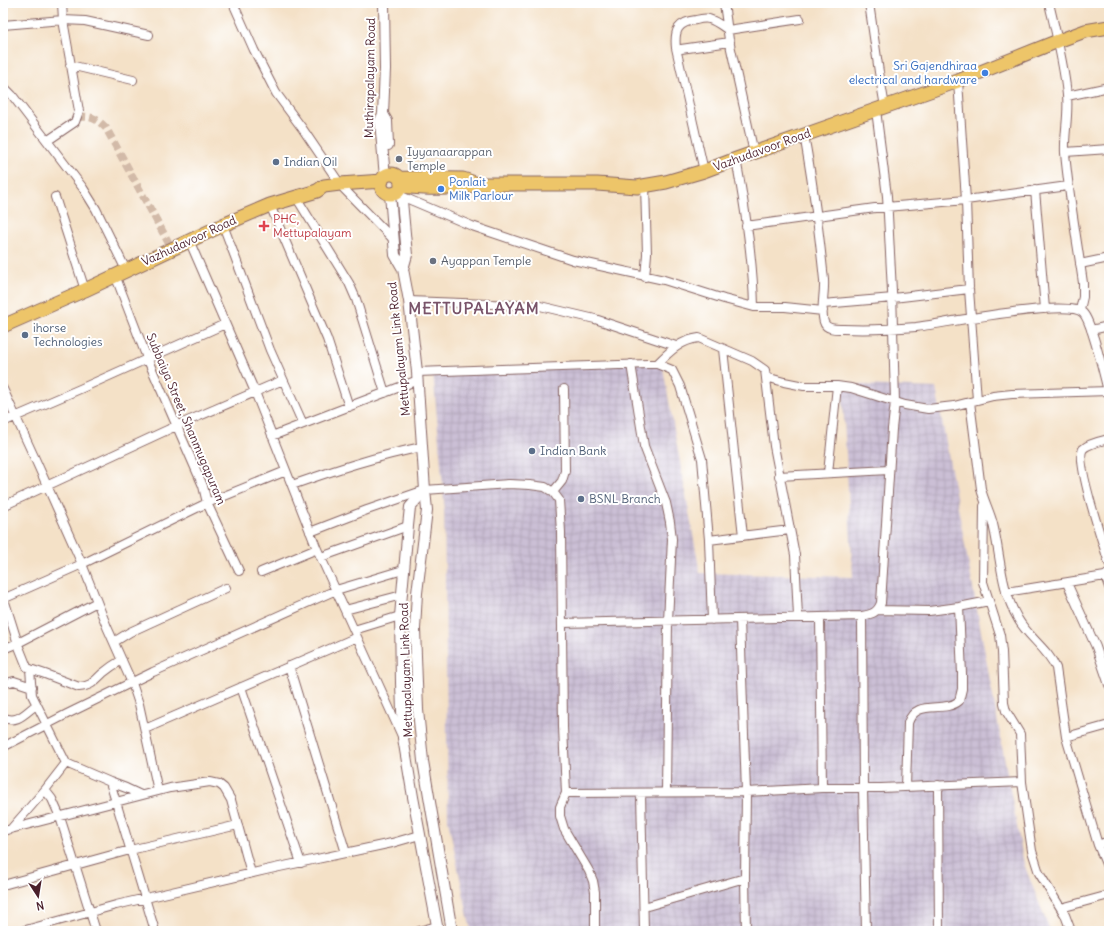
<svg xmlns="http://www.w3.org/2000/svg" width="1112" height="934" font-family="Delius,sans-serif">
<defs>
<pattern id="industrial-grid" width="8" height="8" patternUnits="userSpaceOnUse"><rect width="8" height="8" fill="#cbbfd5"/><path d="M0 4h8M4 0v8" fill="none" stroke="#b0a4b7"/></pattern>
</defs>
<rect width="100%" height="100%" fill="#fff"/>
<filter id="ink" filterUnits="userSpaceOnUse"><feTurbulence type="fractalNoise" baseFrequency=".025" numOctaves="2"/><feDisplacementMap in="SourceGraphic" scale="8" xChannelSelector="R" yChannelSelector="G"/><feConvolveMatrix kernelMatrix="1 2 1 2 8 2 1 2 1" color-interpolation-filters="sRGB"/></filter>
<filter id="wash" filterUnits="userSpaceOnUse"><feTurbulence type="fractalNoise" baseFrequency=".012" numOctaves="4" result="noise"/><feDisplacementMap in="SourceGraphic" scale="16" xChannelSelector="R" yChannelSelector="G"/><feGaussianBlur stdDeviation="0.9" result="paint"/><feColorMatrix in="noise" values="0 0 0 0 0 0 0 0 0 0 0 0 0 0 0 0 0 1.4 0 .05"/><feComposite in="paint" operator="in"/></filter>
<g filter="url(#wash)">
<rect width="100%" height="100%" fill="#f4e1c7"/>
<path fill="url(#industrial-grid)" d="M662,362L700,573L853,577L842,384L936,388L1024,864L1050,931H471L448,820L444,500L433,371Z"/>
</g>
<g filter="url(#ink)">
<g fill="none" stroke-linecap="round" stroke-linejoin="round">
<path stroke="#d2baa8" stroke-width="8" stroke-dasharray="8 4" stroke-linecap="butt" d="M78,117C92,116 96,118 106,128L172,249"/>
<g stroke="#866362" stroke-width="10">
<path id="minor" d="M233,3L254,50L276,93L302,128L340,184
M724,3L729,40L754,153
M869,3L879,72L885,107
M1049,3C1056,33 1064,64 1067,95C1069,115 1064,134 1065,153C1069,197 1077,240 1083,283V297L1080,310
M3,25L63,20L85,21L149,35
M681,49L730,42
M70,65L133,80
M958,81L966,200L969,289L977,400
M3,86L12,95L83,188L96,209L126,270
M1067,96L1109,87
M804,135C813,183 819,231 824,280C825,293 820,310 824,322C826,330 837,329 843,329C867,330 892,329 916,327C942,324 1069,298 1083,313C1092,322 1104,376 1108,391
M47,141L75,122L79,111L63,20L62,3
M1065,152L1109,149
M736,159C745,207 753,257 754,307
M704,171L676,48C674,30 678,22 696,20C700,19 705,18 709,19C716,21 722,26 728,30L800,19
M344,189L394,240
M1035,190L1045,309
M401,196L472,226L573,260L664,280L724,299L754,307H785L823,311
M55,197L85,290
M296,197L349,283L356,299L385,393
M270,205L327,339L349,407
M223,225L270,350L303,424
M746,226L875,208L966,200L1068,186
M189,240L255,392L317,549L402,736
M1080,264L1109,258
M115,275L147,358L203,486L207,503L239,571
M645,277L647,254L645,185
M409,301L540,306L595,319L676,346
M823,304L893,298L969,289
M1091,330L1109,326
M723,349L743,536
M631,364L644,446L666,503L670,522L672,539L668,621L666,792
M657,364C670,351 681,340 699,338L752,361L765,370L774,446L795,555L798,617
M417,372L648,364H657L672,370L680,386L702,459L709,540L712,620
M766,377L784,382L804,386H837L851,388L905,405L928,409L954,406L993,396L1012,394L1109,391
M3,389L36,461L82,564L107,627L132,683L139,704L158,791
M970,402L981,489C984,501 990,512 993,524C1001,557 1000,588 1018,619C1028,637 1048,649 1056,668L1066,737L1098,845L1109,871
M3,422L80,389L225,324
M272,436L418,380
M1109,439C1101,441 1089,443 1083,449C1075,460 1104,547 1109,563
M828,473L837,386
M779,476L889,470
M292,485C335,470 377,456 422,447
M553,492L562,481L565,471L564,389
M3,506L176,426L283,380
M984,506L983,582L1000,635L1002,652L1004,703L1006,711L1020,734L1022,782L1032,851L1039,873L1065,915L1071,931
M310,532L367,510L425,490L509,484L530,485L545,487L553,492L559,500L561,532L563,727L566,793L560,807V816L564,829L589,871L593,881L595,892V931
M709,540L790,530
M321,557L408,526
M261,572L317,549
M1105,576L1109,587
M1067,583L1096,647L1109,685
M1006,592L1105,576L1109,573
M3,599L82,564L207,503L286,471
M4,599L19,647L27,667L30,669L45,674L79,687C92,686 94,681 103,673C109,668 115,664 122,660
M345,610L402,595
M878,610L929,611L959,607L989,601
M862,616L863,788L866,931
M820,617L822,788
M740,619L746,792L745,878L746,931
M562,623L862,616C872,614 877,613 881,603L892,429L895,402L892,291L887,196L876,110
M354,630L400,616
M114,642L130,632L226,588
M3,649L18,643L97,602
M289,666L346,853
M30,669L32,695L66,763L110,782L126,788L141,795
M3,684L14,681L32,687
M241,687L301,863
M3,717C17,725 26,712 36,705
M145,729L357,637
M1066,737L1109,725
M3,747L67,714L153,672L336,590L403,570
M110,782L155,931
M938,785L939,931
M906,787L908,723C916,698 943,714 959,701L962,689V674L959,607
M45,790L52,799L60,817L96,931
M566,793L746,792L822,788H881L1022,782
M641,793L644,931
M11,829L45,790L66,763
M3,831L170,788L210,782L219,784L224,788L231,800L251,873
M1098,845L1109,841
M3,885L130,850L238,825
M644,907L745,878
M1061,908L1109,895
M22,931L116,905L270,869L392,843L420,835
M419,931L437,926"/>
</g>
<g stroke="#866362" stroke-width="12">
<path id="tertiary" d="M384,3L385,69L383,114L380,121L385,177
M383,114L387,121L388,145
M399,191L402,201L407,255L403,269
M390,194L395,255L403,269L409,301L417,372L425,490L427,510L417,593L415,629L418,710L423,761L452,931
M425,490L410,507L408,526L400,616L401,683L403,738L413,797L438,931"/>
</g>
<g stroke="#866362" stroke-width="15">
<path id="primary" d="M381 184a10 10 0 1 1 20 0a10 10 0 1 1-20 0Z
M399,178L463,179L478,184H597L637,187L666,182L704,171L736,159L958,81L1058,41L1085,31L1109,27
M401,186C427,189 453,190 478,184
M3,326L85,290L223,225L270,205L317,191L324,186L340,184L382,181"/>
</g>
<use href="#minor" stroke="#fff" stroke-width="8"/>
<use href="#tertiary" stroke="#fff" stroke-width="10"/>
<use href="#primary" stroke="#edc569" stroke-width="13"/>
</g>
</g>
<g fill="#3f7fe0" stroke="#fff" stroke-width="1.5">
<circle cx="985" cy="73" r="4"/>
<circle cx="441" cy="189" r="4"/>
</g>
<g fill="#6b7280" stroke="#fff" stroke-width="1.5">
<circle cx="399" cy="159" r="4"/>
<circle cx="433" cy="261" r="4"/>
</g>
<g fill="#5c6f8a" stroke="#fff" stroke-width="1.5">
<circle cx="276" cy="162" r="4"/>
<circle cx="25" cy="335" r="4"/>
<circle cx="532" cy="451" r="4"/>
<circle cx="581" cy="499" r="4"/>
</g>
<path fill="#e0444e" stroke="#fff" stroke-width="1.5" d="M262 220h4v4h4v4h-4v4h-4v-4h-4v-4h4z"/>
<g text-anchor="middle" stroke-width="4" stroke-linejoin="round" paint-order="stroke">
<g font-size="12" fill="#366cbe" stroke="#fff" text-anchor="end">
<text x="977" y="70">Sri Gajendhiraa<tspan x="977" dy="14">electrical and hardware</tspan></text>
<text x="449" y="186" text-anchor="start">Ponlait<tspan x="449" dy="14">Milk Parlour</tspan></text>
</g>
<g font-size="12" fill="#4a1f2b" stroke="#fff">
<text transform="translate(370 78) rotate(-89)" y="4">Muthirapalayam Road</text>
<text transform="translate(762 150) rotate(-20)" y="4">Vazhudavoor Road</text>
<text transform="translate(189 241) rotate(-25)" y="4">Vazhudavoor Road</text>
<text transform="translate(399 349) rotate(-96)" y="4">Mettupalayam Link Road</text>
<text transform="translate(186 419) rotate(67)" y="4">Subbaiya Street, Shanmugapuram</text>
<text transform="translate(406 670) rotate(-92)" y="4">Mettupalayam Link Road</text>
</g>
<g font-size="12" fill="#5b616d" stroke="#fff" text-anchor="start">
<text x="407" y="156">Iyyanaarappan<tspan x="407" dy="14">Temple</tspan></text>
<text x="441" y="265">Ayappan Temple</text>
</g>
<g font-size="12" fill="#4e5e75" stroke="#fff" text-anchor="start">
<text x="284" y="166">Indian Oil</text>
<text x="33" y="332">ihorse<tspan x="33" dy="14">Technologies</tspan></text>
<text x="540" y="455">Indian Bank</text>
<text x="589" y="503">BSNL Branch</text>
</g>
<g font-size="12" fill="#be3a42" stroke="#fff" text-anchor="start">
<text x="273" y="223">PHC,<tspan x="273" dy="14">Mettupalayam</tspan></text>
</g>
<g font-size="16" font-weight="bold" letter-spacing="1" fill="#79546a" stroke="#fff">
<text x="474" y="314">METTUPALAYAM</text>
</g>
</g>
<rect width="1112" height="934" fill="none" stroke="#fff" stroke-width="16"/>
<g transform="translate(38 896) rotate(168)" stroke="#ffffff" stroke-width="3" paint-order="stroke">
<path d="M0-3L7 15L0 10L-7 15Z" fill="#4a1f2b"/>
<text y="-6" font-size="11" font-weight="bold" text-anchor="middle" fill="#4a1f2b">N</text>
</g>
</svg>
